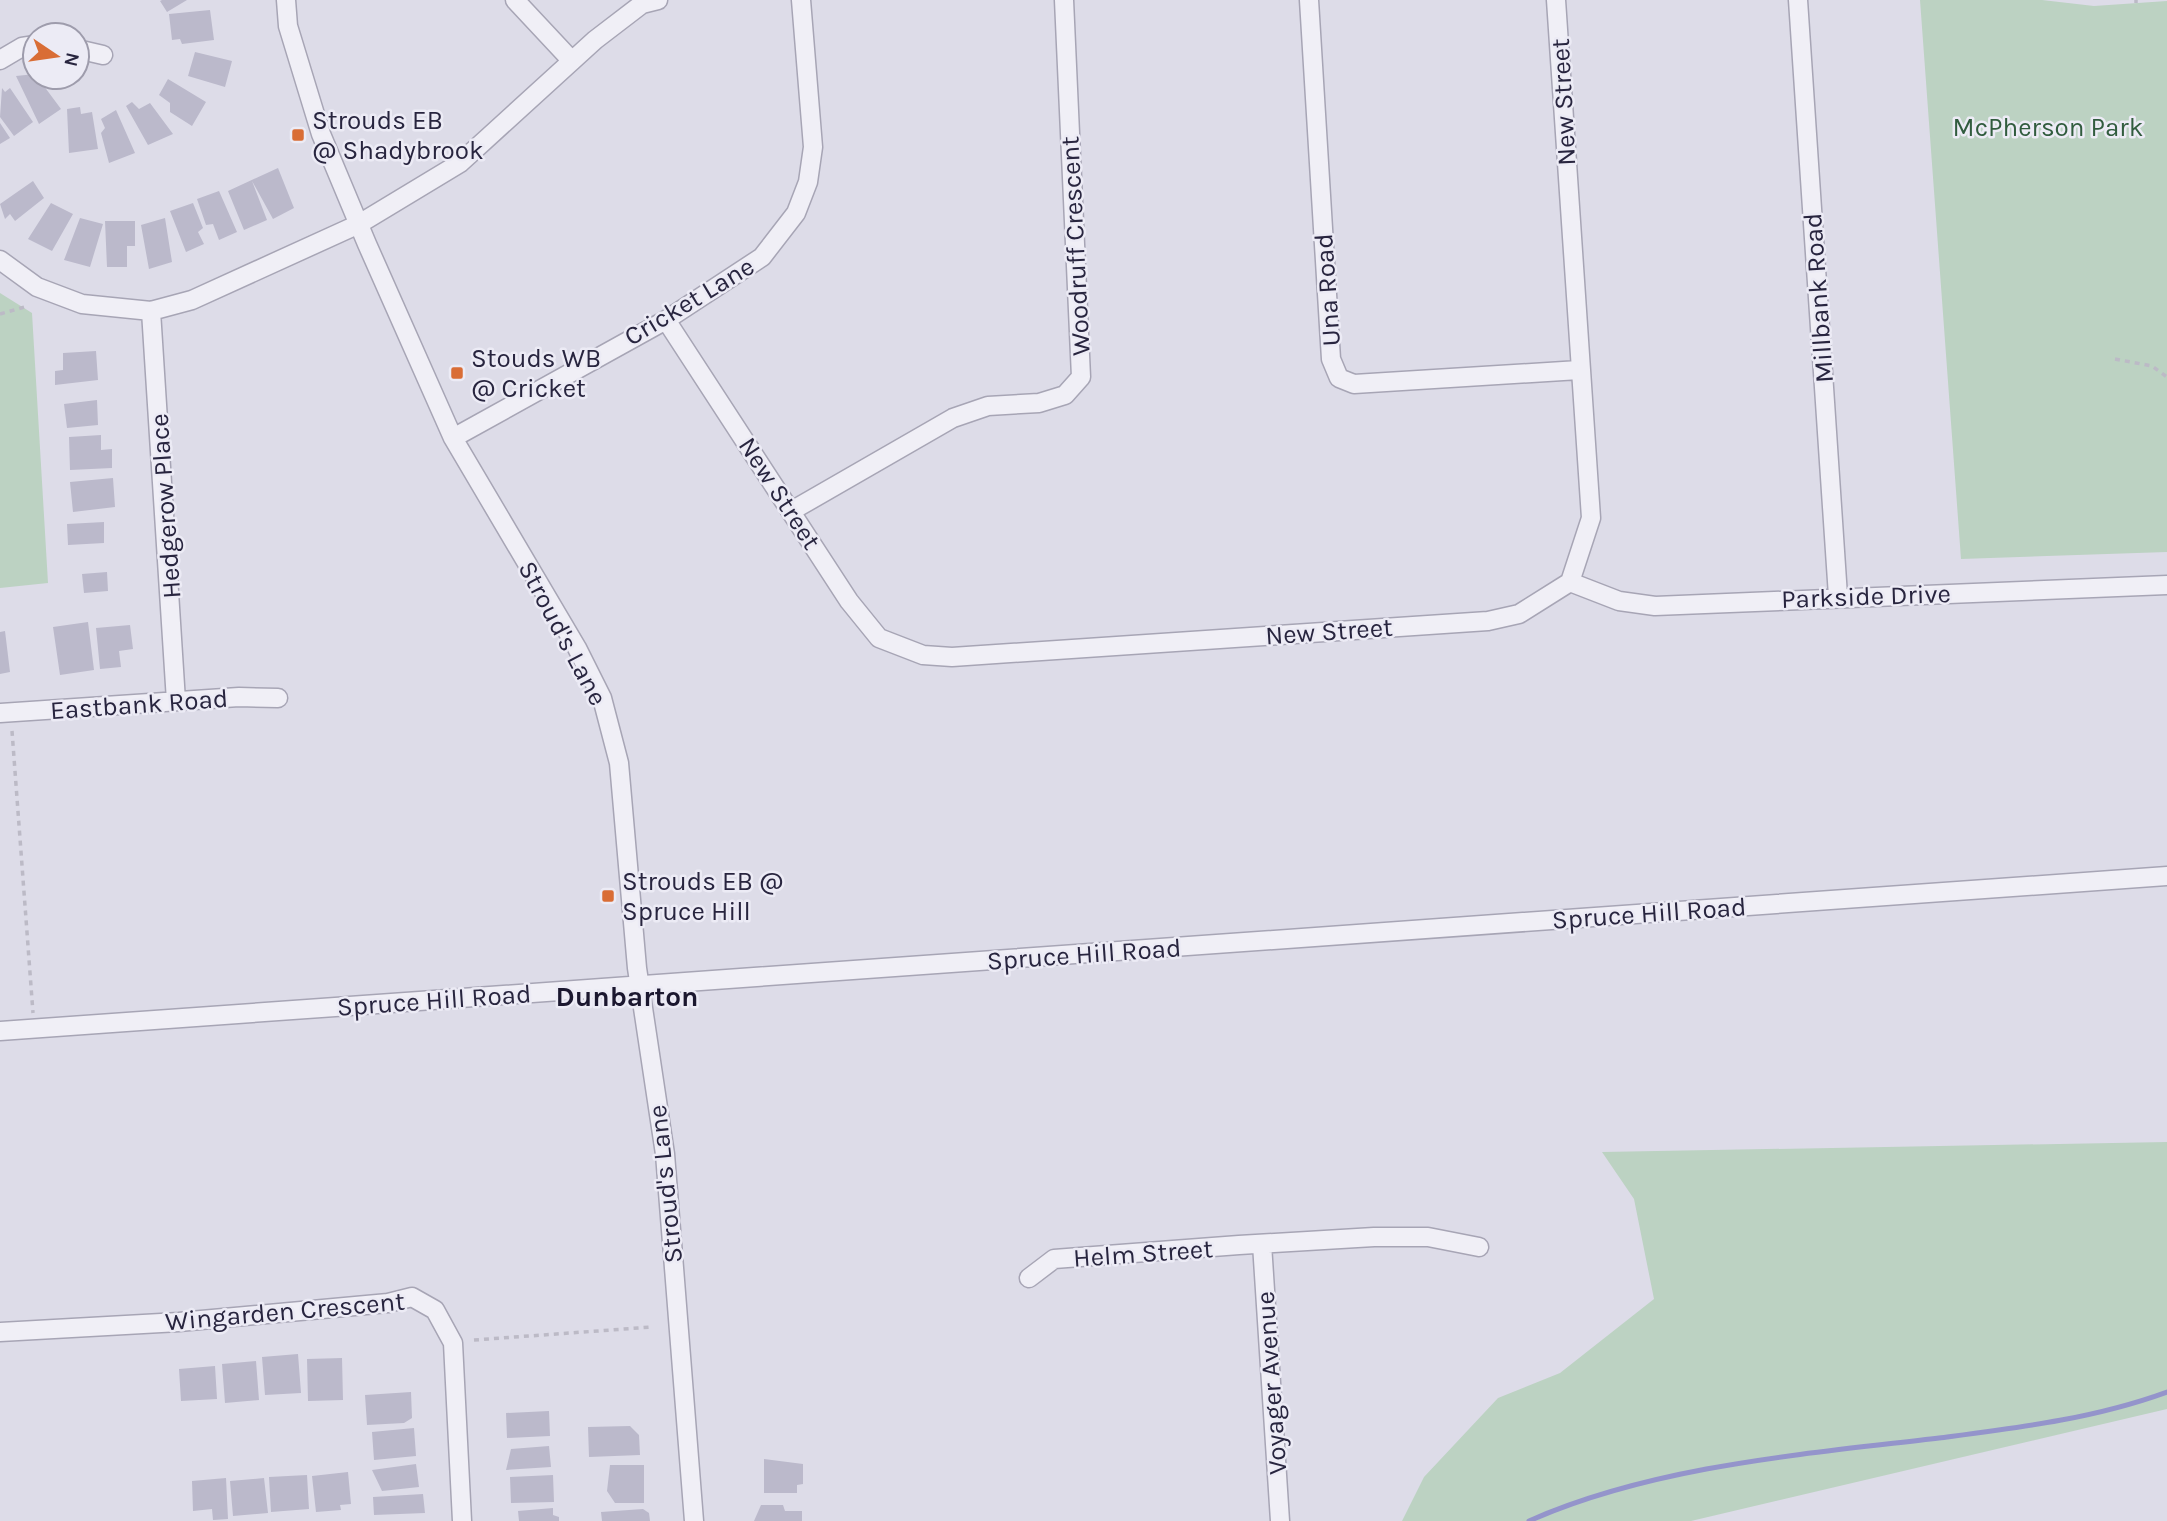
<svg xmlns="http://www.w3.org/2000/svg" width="2167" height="1521" font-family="Karla,sans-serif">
<rect width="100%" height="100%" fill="#dddce8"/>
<path fill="#bcd2c2" d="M1920,0H2042L2094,6L2167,1V552L1961,559Z
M0,293L32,313L48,583L0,588Z
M2167,1142V1409L1691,1521H1402L1424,1477L1498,1398L1560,1373L1654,1299L1634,1199L1602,1152Z"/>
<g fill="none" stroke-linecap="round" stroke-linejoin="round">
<path stroke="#9494cb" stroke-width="5" d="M1529,1521C1653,1466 1804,1454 1939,1438C2016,1428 2093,1419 2167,1392"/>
</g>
<path fill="#bbb9cb" d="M187,0L167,12L160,1L162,0Z
M210,10L214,40L182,44L180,39L172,40L169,14Z
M195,52L232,61L225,87L188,76Z
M35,74L61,109L39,124L16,76Z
M168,79L206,102L192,126L170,112V103L159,95Z
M2,88L5,92L10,88L33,122L14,136L0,117Z
M132,102L139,109L150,103L173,134L148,145L126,106Z
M80,107L81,114L92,112L98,149L69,153L67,109Z
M116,110L135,153L109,163L101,133L105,128L101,119Z
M0,123L10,138L0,144Z
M278,168L294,208L273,219L252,181L267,220L244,230L228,191Z
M33,181L44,198L15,221L10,214L5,219L0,204Z
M219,191L237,232L219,240L213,224L206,225L197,199Z
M51,203L73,214L52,251L28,239Z
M193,203L203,228L198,232L204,244L186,252L170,211Z
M80,218L103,224L90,267L64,260Z
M165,218L172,262L149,269L141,225Z
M105,221H135V246H127V267H107Z
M96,351L98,380L55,385V371L63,370V353Z
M97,400L98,425L67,428L64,404Z
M101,435V450L112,449V468L70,470L69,437Z
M113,478L115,507L73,512L70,482Z
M104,522V543L68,545L67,524Z
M107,572L108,591L84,593L82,574Z
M88,622L94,670L60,675L53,627Z
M130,625L133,649L119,651L121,667L100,669L96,628Z
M5,631L10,672L0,674V632Z
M298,1354L301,1393L265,1395L262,1357Z
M342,1358L343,1400L308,1401L307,1359Z
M256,1361L259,1400L225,1403L222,1364Z
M215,1366L217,1399L181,1401L179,1369Z
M411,1392L412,1418L404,1423L367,1425L365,1395Z
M549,1411L550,1436L507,1438L506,1413Z
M630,1426L639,1435L640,1455L589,1457L588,1427Z
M414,1428L416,1456L374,1460L372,1432Z
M549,1446L551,1467L506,1470L511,1449Z
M764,1459L803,1464V1484L797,1485V1493H764Z
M416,1464L419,1487L382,1491L372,1470Z
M610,1465H644V1503H615L607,1491Z
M348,1472L351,1504L340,1505L341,1510L316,1512L312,1476Z
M307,1475L309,1509L271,1512L269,1477Z
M553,1475L554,1502L511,1503L510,1477Z
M226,1478L228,1519L213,1520L212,1509L193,1511L192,1481Z
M264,1478L268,1513L233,1516L230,1481Z
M423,1494L425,1513L374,1515L373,1497Z
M761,1505H783L785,1511H802V1521H754Z
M553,1508V1515L559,1517V1521H519L518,1511Z
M643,1509L649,1513L650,1521H602L601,1512Z"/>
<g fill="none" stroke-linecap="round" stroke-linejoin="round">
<g stroke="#a7a5b5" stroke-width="21">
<path id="minor" d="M286,0L288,26L321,134L367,244L453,438L577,648L602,698L619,763L637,968L665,1154L694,1521
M515,0L572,61
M1309,0L1331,359L1339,378L1354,384L1579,370
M1798,0L1838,596
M77,49L103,55
M0,60L22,47L35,45
M0,260L37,287L82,304L151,311L192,300L359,224L460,163L595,40L642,4L658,0
M151,311L176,701
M666,320L849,601L879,638L923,655L952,657L1488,621L1519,614L1570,582L1591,518L1556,0
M453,438L666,320L762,257L796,213L808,182L813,147L801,0
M793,510L953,418L988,406L1039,403L1065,395L1081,377L1064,0
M1570,582L1619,601L1655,606L2167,585
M0,713L239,697L278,698
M0,1031L2167,876
M1262,1244L1280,1521
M1029,1278L1054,1259L1239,1245L1374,1237H1428L1479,1247
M0,1332L179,1322L388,1303L412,1297L435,1310L453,1343L462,1521"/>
</g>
<path stroke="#bcbac6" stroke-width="3.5" stroke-dasharray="5 5" stroke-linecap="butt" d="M2136,0V3
M0,314L28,306
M2115,359L2152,366L2167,377
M12,731L33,1013
M474,1340L652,1327"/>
<use href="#minor" stroke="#f0eff6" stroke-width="18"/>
</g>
<g fill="#d96d35" stroke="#ecebf5" stroke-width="2.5">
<rect x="291" y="128" width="14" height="14" rx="3.5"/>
<rect x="450" y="366" width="14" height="14" rx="3.5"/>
<rect x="601" y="889" width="14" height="14" rx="3.5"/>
</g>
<g text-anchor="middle" stroke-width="5" stroke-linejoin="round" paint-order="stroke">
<g font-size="26" fill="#28253f" stroke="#ecebf5">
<text transform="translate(1563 102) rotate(-93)" y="9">New Street</text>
<text transform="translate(1075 246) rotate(-93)" y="9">Woodruff Crescent</text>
<text transform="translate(1327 290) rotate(-94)" y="9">Una Road</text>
<text transform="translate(1818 298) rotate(-94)" y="9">Millbank Road</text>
<text transform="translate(689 301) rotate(-31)" y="9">Cricket Lane</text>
<text transform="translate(780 493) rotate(57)" y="9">New Street</text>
<text transform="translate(165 506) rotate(-94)" y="9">Hedgerow Place</text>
<text transform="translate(1866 596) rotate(-2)" y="9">Parkside Drive</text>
<text transform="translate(1329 631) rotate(-4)" y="9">New Street</text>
<text transform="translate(563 633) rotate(62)" y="9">Stroud's Lane</text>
<text transform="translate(139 704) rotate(-4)" y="9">Eastbank Road</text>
<text transform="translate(1649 913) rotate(-4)" y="9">Spruce Hill Road</text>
<text transform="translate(1084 954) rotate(-4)" y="9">Spruce Hill Road</text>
<text transform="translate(434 1000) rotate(-4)" y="9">Spruce Hill Road</text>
<text transform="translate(665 1184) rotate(-96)" y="9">Stroud's Lane</text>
<text transform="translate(1143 1253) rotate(-4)" y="9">Helm Street</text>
<text transform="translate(285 1311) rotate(-5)" y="9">Wingarden Crescent</text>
<text transform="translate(1271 1383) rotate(-94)" y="9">Voyager Avenue</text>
</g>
<g font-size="26" fill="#28253f" stroke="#ecebf5" text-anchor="start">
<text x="312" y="129">Strouds EB<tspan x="312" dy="30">@ Shadybrook</tspan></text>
<text x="471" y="367">Stouds WB<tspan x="471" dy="30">@ Cricket</tspan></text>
<text x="622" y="890">Strouds EB @<tspan x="622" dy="30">Spruce Hill</tspan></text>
</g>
<g font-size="26" fill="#315c3e" stroke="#ecebf5">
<text x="2048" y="136">McPherson Park</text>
</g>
<g font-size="28" font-weight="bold" fill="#1b172f" stroke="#ecebf5">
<text x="627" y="1006">Dunbarton</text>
</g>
</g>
<g transform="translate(56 56) rotate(103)"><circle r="33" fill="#ecebf5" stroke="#9e9cac" stroke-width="2"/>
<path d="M0-5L12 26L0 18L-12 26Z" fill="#d96d35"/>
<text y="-10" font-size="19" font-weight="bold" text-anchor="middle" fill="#28253f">N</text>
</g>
</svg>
